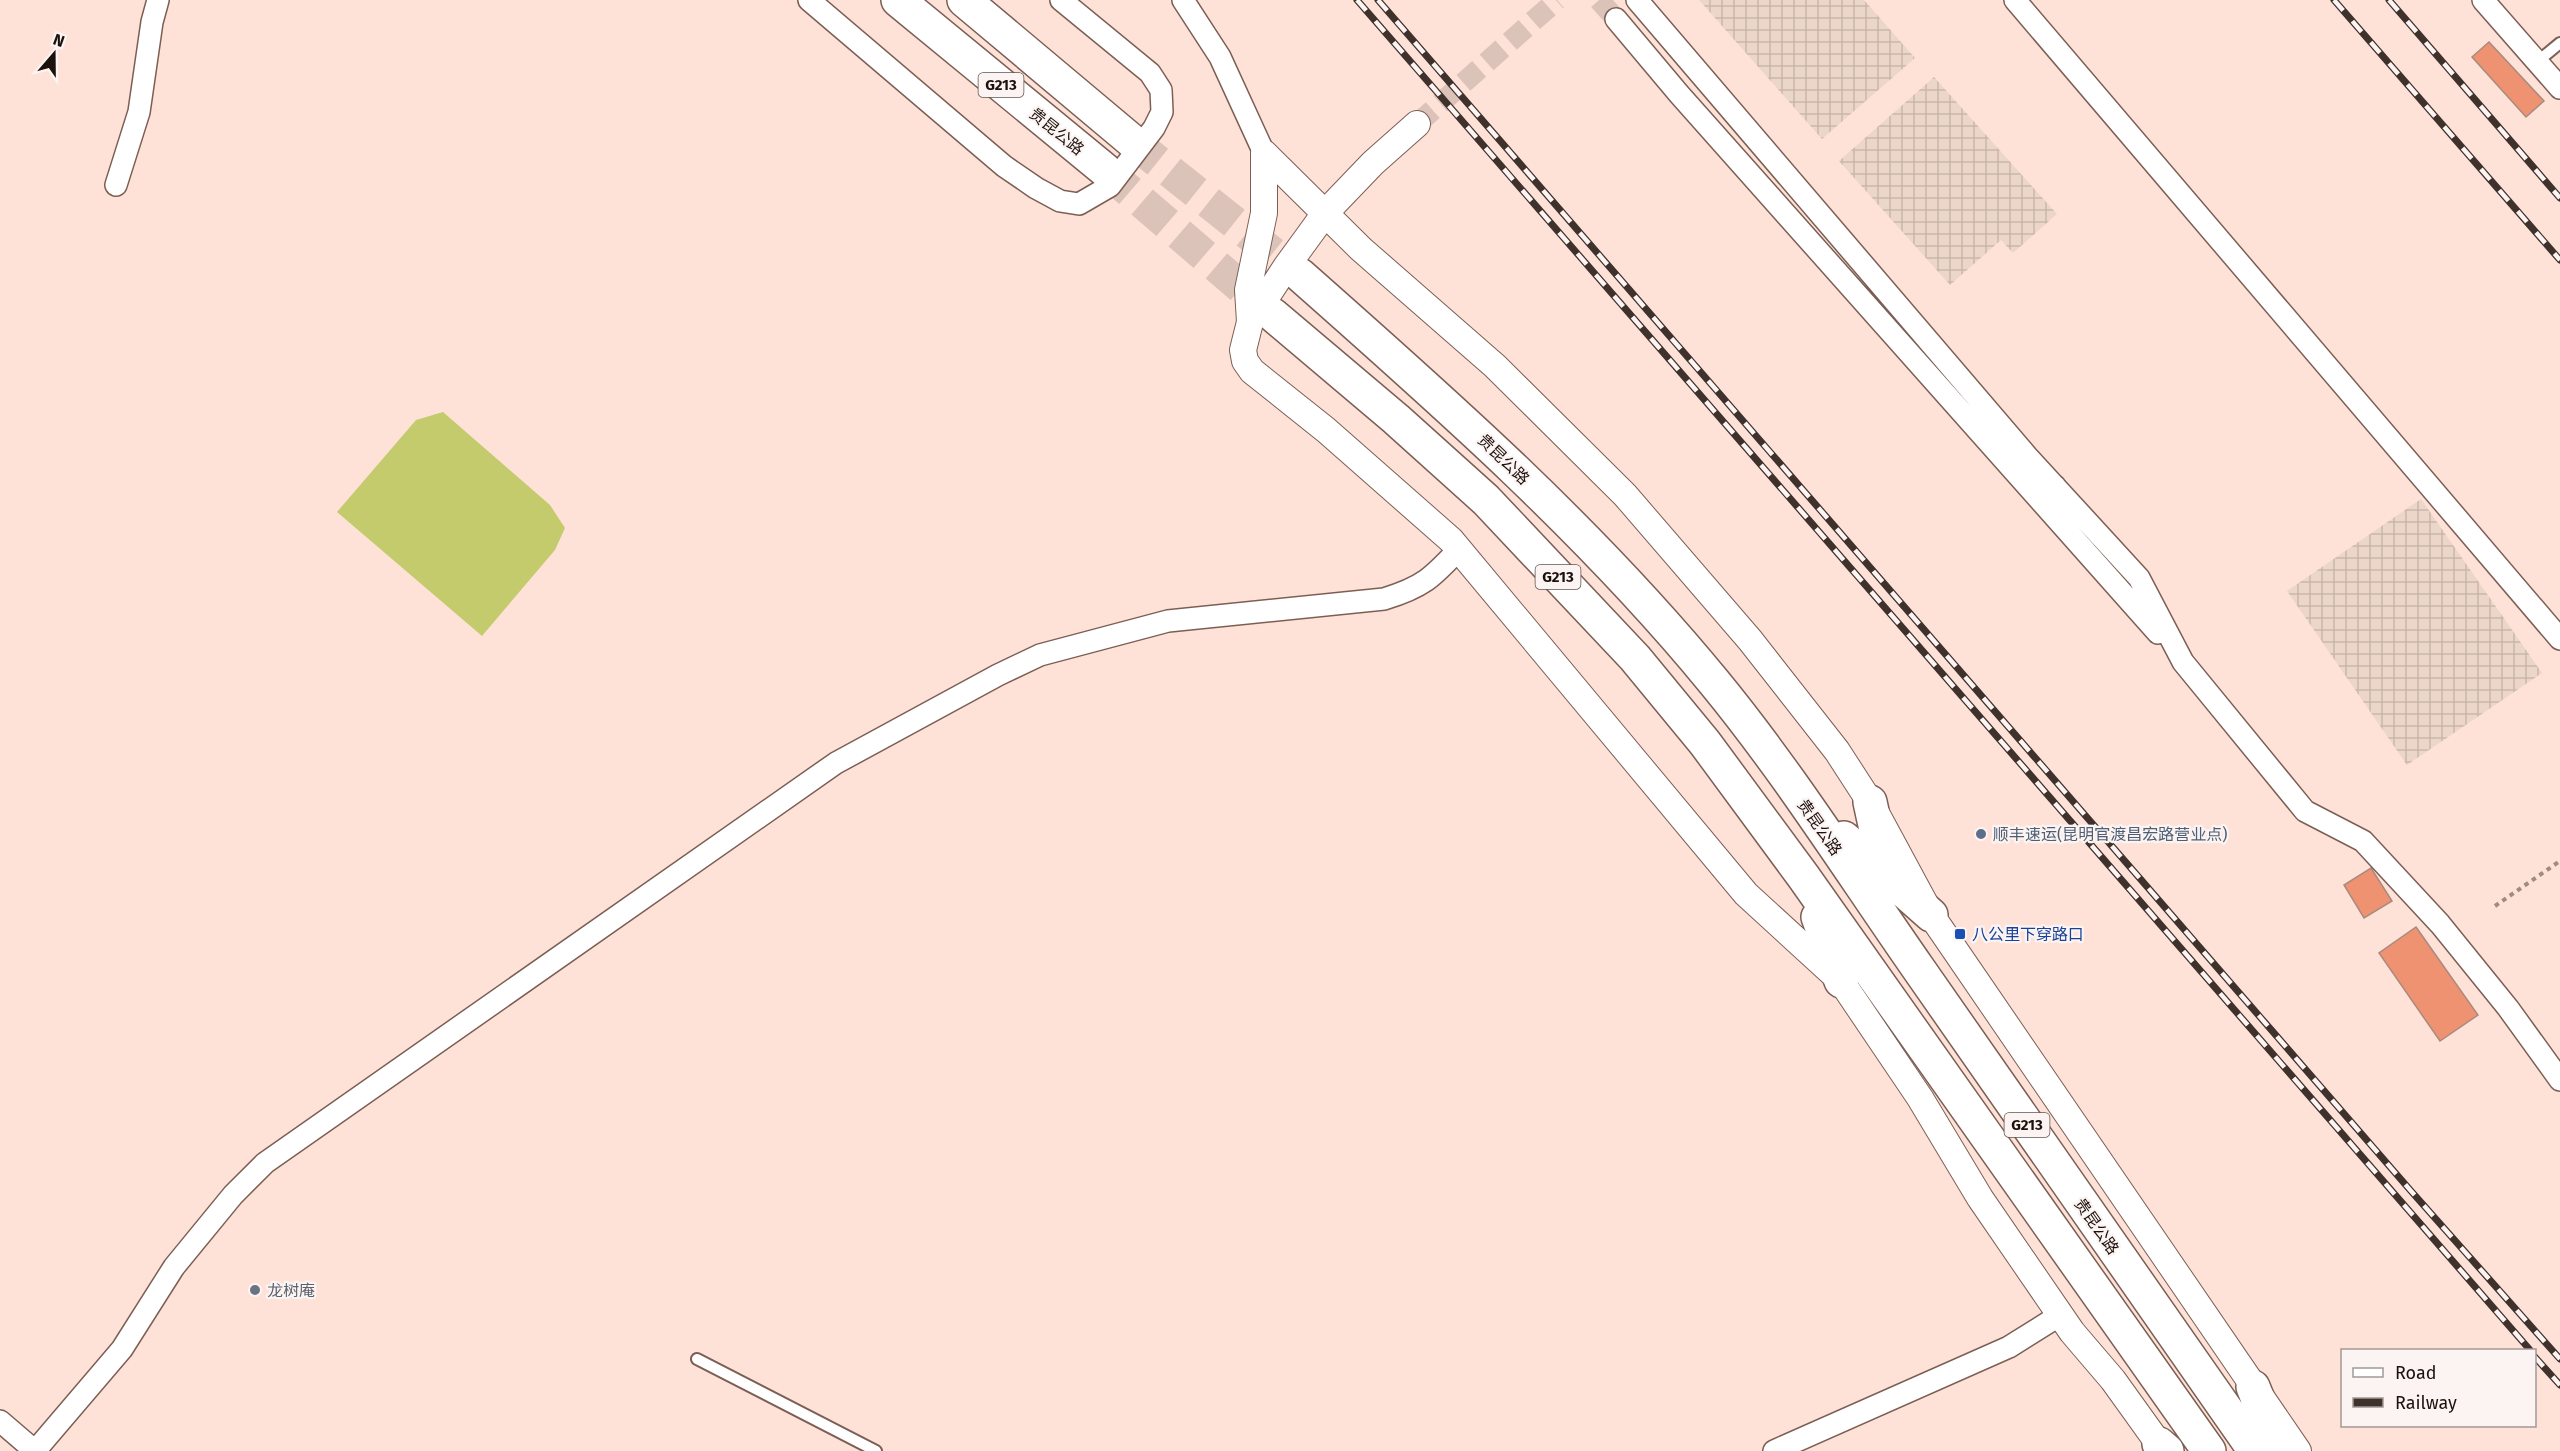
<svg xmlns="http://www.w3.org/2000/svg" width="2560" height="1451" font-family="'Fira Sans','Noto Sans SC',sans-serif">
<defs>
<pattern id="industrial-grid" width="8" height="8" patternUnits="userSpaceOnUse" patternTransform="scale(1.5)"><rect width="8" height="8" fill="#ecd6ca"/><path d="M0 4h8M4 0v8" fill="none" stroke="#cab7ac"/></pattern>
</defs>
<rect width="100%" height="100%" fill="#fee2d8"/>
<path fill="url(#industrial-grid)" d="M1699,0H1864L1915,58L1822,139Z
M1934,77L2057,214L2013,253L2001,240L1950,285L1839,161Z
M2421,499L2542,673L2407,765L2287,591Z"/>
<path fill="#c4cb6d" d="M443,412L550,505L565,528L555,550L482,636L337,512L416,420Z"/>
<path fill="#ee9271" stroke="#aa8a7f" stroke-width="1.5" d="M2489,42L2544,101L2526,117L2472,57Z
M2371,868L2392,901L2364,918L2344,885Z
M2416,927L2478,1015L2440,1041L2379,953Z"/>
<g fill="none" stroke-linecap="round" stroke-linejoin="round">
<path stroke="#dcc3ba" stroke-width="21" stroke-dasharray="21 10" stroke-linecap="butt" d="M1599,0L1616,19
M1417,124L1557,0"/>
<path stroke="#dcc3ba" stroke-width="33" stroke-dasharray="33 16" stroke-linecap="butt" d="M1132,141L1300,275
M1105,170L1270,312"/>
<g stroke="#7c5f54" stroke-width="14">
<path id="service" d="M2537,62L2560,43
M697,1359L876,1451"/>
</g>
<g stroke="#7c5f54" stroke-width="24">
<path id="minor" d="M809,0L1004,166L1036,188L1060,201L1079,204L1110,186L1154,128L1162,112L1161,90L1150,73L1061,0
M1183,0L1220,57L1264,153
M1637,0L2027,456L2139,578L2183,662L2305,811L2363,841L2440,924L2508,1008L2560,1080
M2015,0L2560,639
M2483,0L2560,88
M1616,19L1679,94L2039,499L2055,486
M116,185L139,112L152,22L158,0
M2039,499L2158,633
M0,1421L35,1451L122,1349L174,1267L233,1195L265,1163L836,763L998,675L1040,655L1168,621L1384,599C1423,587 1432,578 1459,549
M1774,1451L2009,1347L2060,1315"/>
</g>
<g stroke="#7c5f54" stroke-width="28">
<path id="tertiary" d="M1417,124L1373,163L1326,212L1286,267L1250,322L1243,350L1245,361L1252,371L1326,430L1451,540L1746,894L1841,981L1920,1098L1980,1198L2072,1332L2113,1380L2164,1451
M1264,153L1361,249L1495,366L1625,495L1750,640L1837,751L1870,802L1931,915L2298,1451
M1250,322L1248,290L1264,213V153"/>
</g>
<g stroke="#7c5f54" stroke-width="36">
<path id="trunk" d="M898,0L1105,170
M964,0L1132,141
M1300,275C1445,403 1591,532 1714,682C1788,772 1851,872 1918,968C2030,1129 2142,1290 2255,1451
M1273,315L1396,419L1486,500L1635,658L1705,743L1803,876L2209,1451
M1870,802L1887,881
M1844,838L1931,915
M1818,917L1841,981
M2253,1387L2279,1451
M2159,1444L2167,1451"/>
</g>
<path stroke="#a08b83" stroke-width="4" stroke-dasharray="4.5 4.5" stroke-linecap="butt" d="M2495,906L2560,861"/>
<use href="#service" stroke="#fff" stroke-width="10"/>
<use href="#minor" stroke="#fff" stroke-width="21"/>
<use href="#tertiary" stroke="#fff" stroke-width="26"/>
<use href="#trunk" stroke="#fff" stroke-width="33"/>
<g stroke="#3f312c" stroke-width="7">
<path id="rail" d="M1357,0L2530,1350
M1378,0L2411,1191L2560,1359
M2334,0L2560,260
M2389,0L2560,198
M2534,1356L2560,1385"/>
</g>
<use href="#rail" stroke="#fcf4f2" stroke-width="4.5" stroke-dasharray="14" stroke-linecap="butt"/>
</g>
<circle fill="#5c6f8a" stroke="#fcf4f2" stroke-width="2" cx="1981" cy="834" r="6"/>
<rect fill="#1a4fb4" stroke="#fcf4f2" stroke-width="2" x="1954" y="928" width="12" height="12" rx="3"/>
<circle fill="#6b7280" stroke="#fcf4f2" stroke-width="2" cx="255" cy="1290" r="6"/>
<g text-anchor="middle" stroke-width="4.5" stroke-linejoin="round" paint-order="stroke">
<g fill="#fcf4f2" stroke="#5f5552" stroke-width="1.5">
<rect x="978.5" y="73" width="45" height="24" rx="4.5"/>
<rect x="1535.5" y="565" width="45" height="24" rx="4.5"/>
<rect x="2004.5" y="1113" width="45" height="24" rx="4.5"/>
</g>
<g font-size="15" font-weight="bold" fill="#1c110d">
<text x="1001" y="90">G213</text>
<text x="1558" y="582">G213</text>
<text x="2027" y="1130">G213</text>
</g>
<g font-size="16" fill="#1c110d" stroke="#fcf4f2">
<text transform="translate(1057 131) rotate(39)" y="6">贵昆公路</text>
<text transform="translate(1504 459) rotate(44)" y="6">贵昆公路</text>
<text transform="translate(1820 827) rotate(55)" y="6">贵昆公路</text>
<text transform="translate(2097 1226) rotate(55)" y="6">贵昆公路</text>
</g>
<g font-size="16" fill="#4e5e75" stroke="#fcf4f2" text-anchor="start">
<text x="1993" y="840">顺丰速运(昆明官渡昌宏路营业点)</text>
</g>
<g font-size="16" fill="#164399" stroke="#fcf4f2" text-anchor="start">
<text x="1972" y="940">八公里下穿路口</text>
</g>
<g font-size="16" fill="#5b616d" stroke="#fcf4f2" text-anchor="start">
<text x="267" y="1296">龙树庵</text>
</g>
</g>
<rect x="2341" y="1349" width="195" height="78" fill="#fcf4f2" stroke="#a29996" stroke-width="1.5"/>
<rect x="2353" y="1368" width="30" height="9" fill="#ffffff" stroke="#a29996" stroke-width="1.5"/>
<text x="2395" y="1379" font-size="18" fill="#1c110d">Road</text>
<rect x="2353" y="1398" width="30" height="9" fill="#3f312c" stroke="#a29996" stroke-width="1.5"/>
<text x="2395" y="1409" font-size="18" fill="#1c110d">Railway</text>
<g transform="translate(54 54) rotate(20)" stroke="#fcf4f2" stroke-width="4.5" paint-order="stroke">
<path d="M0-4.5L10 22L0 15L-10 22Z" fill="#1c110d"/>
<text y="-9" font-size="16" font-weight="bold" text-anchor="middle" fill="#1c110d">N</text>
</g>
</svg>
